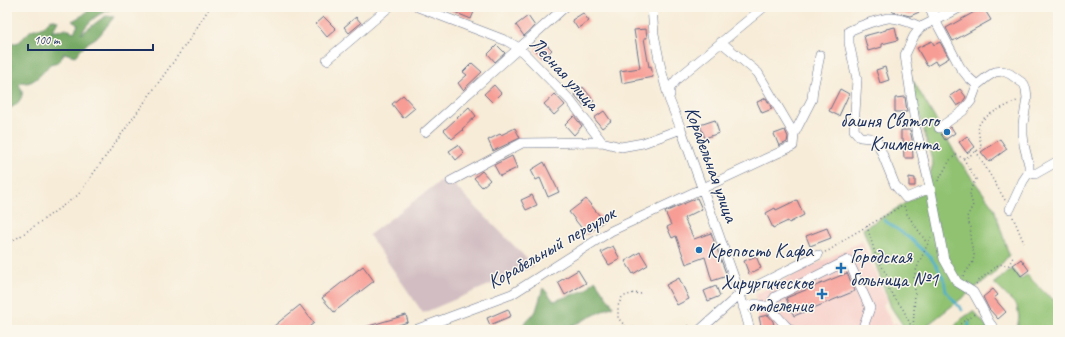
<svg xmlns="http://www.w3.org/2000/svg" width="1065" height="337" font-family="Caveat,sans-serif">
<rect width="100%" height="100%" fill="#fbf7ec"/>
<filter id="ink" filterUnits="userSpaceOnUse"><feTurbulence type="fractalNoise" baseFrequency=".025" numOctaves="2"/><feDisplacementMap in="SourceGraphic" scale="8" xChannelSelector="R" yChannelSelector="G"/><feConvolveMatrix kernelMatrix="1 2 1 2 8 2 1 2 1" color-interpolation-filters="sRGB"/></filter>
<filter id="wash" filterUnits="userSpaceOnUse"><feTurbulence type="fractalNoise" baseFrequency=".012" numOctaves="4" result="noise"/><feDisplacementMap in="SourceGraphic" scale="16" xChannelSelector="R" yChannelSelector="G"/><feGaussianBlur stdDeviation="0.9" result="paint"/><feColorMatrix in="noise" values="0 0 0 0 0 0 0 0 0 0 0 0 0 0 0 0 0 1.4 0 .05"/><feComposite in="paint" operator="in"/></filter>
<g filter="url(#wash)">
<rect width="100%" height="100%" fill="#f7ecd8"/>
<path fill="#f7d0ca" d="M862,241L887,300L883,305L893,325L896,322L902,330H759L756,304V294Z"/>
<path fill="#d2bec2" d="M446,177L534,266L423,313L369,235Z"/>
<path fill="#91c272" stroke="#567868" d="M908,72L961,163L994,208L1009,255L993,274L921,330H906L891,307L863,229L925,191L933,164Z
M1012,269L1020,279L1027,275L1047,295L1058,303V330H1017L1019,317L1017,306L994,283Z
M973,311L990,330H952L960,320Z"/>
<path fill="#74a864" stroke="#486c61" d="M92,7H114L115,8C100,12 89,20 81,34C90,28 97,21 106,16L114,17L99,36L89,42L75,56L64,53C60,62 59,62 50,64C45,70 36,82 27,83C25,83 23,82 21,82L19,85C20,86 22,90 22,91C24,99 14,108 7,109V45L19,42L31,30L43,27L51,19L58,21L52,32L66,29L74,32L78,25L72,21L83,15Z
M595,280L613,306L563,330H518L536,311L543,288L554,301L586,290Z"/>
<g fill="none" stroke-linecap="round" stroke-linejoin="round">
<path stroke="#4fb0ce" stroke-width="2.5" d="M884,220L911,239L930,257L938,268L944,280L946,291L962,310
M968,330L969,323"/>
</g>
<g id="blocks">
<path fill="#f79d95" d="M442,7H476L471,19Z
M892,7H924V10L910,16L893,12Z
M983,7L991,20L953,41L946,28Z
M583,13L589,21L578,29L572,20Z
M528,16L535,26L524,36L516,25Z
M324,17L336,29L327,37L316,24Z
M356,17L361,23L349,33L344,27Z
M895,27L898,40L882,44V47L868,51L864,36L886,30V29Z
M646,29L647,38H644L649,67L651,66L653,77L622,83L620,71L640,68L634,30Z
M543,41L552,50L543,59L534,50Z
M932,41L934,45L940,42L949,58L937,65L935,61L927,66L917,48Z
M497,45L505,53L495,62L488,54Z
M472,63L482,72L463,90L458,83L467,75L463,72Z
M885,67L889,80L880,83L876,70Z
M494,85L501,93L492,102L484,94Z
M583,87L594,101L586,108L574,94Z
M840,89L849,94L839,116L829,111Z
M960,89L966,97L962,103L957,106L950,96Z
M555,94L565,105L554,115L544,104Z
M403,95L415,108L403,118L392,104Z
M905,97L907,112H895V98Z
M766,98L772,109L762,113L757,102Z
M469,107L476,116L462,129L463,130L452,139L444,130Z
M604,111L611,121L602,128L594,118Z
M574,116L582,126L574,135L565,125Z
M715,120L719,133L705,138L700,125Z
M951,127L955,133L945,140L941,134Z
M515,128L520,138L493,151L488,140L500,134L501,135Z
M785,130L788,137L787,142L779,146L774,134Z
M901,130H910L912,139L913,158H904L903,139H901Z
M967,136L975,147L967,153L959,142Z
M1000,139L1007,149L989,162L981,152Z
M458,145L464,153L456,160L449,151Z
M512,156L517,168L500,176L494,165Z
M544,162L559,192L548,197L540,178L536,180L531,170Z
M482,171L490,180L482,187L474,178Z
M909,177L915,178V186H909Z
M532,195L537,205L526,210L521,200Z
M697,198L702,209L684,218L694,239L711,233L727,276L712,281L705,257L686,264L676,236L672,238L667,227L671,225L665,212Z
M586,199L604,221L587,235L569,212Z
M797,200L804,215L789,223L788,221L773,228L766,213L775,208L776,210Z
M827,228L831,238L810,246L806,236Z
M613,246L620,259L609,265L601,252Z
M640,252L648,265L633,274L625,261Z
M756,256L761,268L749,274L744,261Z
M1021,259L1029,270L1021,276L1013,265Z
M363,266L374,281L334,312L322,298Z
M578,270L586,283L565,295L558,282Z
M847,273L855,291L794,316L786,298Z
M679,278L689,299L677,305L666,285Z
M716,286L720,296L708,301L704,291Z
M993,289L998,295L994,298L1006,312L998,319L989,309L983,297Z
M300,305L314,323L305,330H269Z
M508,309L511,316L490,325L487,318Z
M406,315L408,322L383,330H363L362,328Z
M768,315L773,321L775,330H762L759,317Z"/>
</g>
</g>
<g filter="url(#ink)">
<use href="#blocks" fill-opacity="0" stroke="#687189" stroke-width="1"/>
<g fill="none" stroke-linecap="round" stroke-linejoin="round">
<g stroke="#687189" stroke-width="10">
<path id="minor" d="M418,7L507,41L519,48L569,99L602,142L621,147L643,143L681,129
M652,7L654,34L661,69L669,99L681,129L740,294L750,330
M921,27C911,23 899,17 888,18C876,20 860,26 849,31V43L857,79L854,130L860,137L870,138L877,141L895,185L906,198L930,188
M327,60L389,7
M977,85L968,77L960,67L935,20L921,27L914,36L905,55L916,129L931,191L944,259L957,282L973,292L982,308L989,322L995,330
M670,95V88L677,79L764,7
M939,128L963,111L971,101L977,85L987,77L995,72L1003,71L1010,74L1024,84L1026,89L1027,98L1023,124V135L1024,145L1029,165V172L1023,181L1010,209
M425,132L565,7
M794,134L812,99L813,89L820,55
M1029,172L1035,174L1058,161
M451,181L522,143L602,142
M743,307L756,304L769,307L786,326L791,330
M769,307L775,297L848,260L870,308L862,330
M415,330L512,294L611,231L793,146L794,134L758,73L721,42
M700,330L740,294L818,255"/>
</g>
<g stroke="#687189" stroke-width="12">
<path id="major" d="M931,7L935,20L959,7"/>
</g>
<path stroke="#687189" stroke-width="1.5" stroke-dasharray="1 3" stroke-linecap="butt" d="M976,151L1005,200
M938,181L950,160L956,155L963,158H966L981,148C981,140 976,130 980,123C984,115 1008,105 1017,101
M904,206L907,214L927,243
M1013,217L1024,243
M867,226L875,253L888,278L889,290L903,309L913,330
M7,244L19,237L78,195L189,40L210,7
M825,252L830,250L848,237L895,210L902,205
M963,276L973,262L974,255L970,238L971,227L968,222L967,217L973,205L970,195L971,188L976,179L963,158
M976,284C981,278 986,275 992,270C994,268 996,266 1000,264L1007,266L1009,265L1014,255
M641,294L634,293L622,297L618,306V318L625,326L636,328L678,329L692,325
M913,330L915,292L914,277L918,265L931,237
M955,330L961,323L976,313"/>
<use href="#minor" stroke="#fff" stroke-width="9"/>
<use href="#major" stroke="#fff" stroke-width="11"/>
</g>
</g>
<g fill="#1f6fb2" stroke="#fbf7ec" stroke-width="1.5">
<circle cx="947" cy="132" r="4"/>
<circle cx="699" cy="250" r="4"/>
<path d="M839 262h4v4h4v4h-4v4h-4v-4h-4v-4h4z"/>
<path d="M820 288h4v4h4v4h-4v4h-4v-4h-4v-4h4z"/>
</g>
<g text-anchor="middle" stroke-width="3" stroke-linejoin="round" paint-order="stroke">
<g font-size="20" fill="#1b2f5e" stroke="#fbf7ec">
<text transform="translate(565 73) rotate(47)" y="7">Лесная улица</text>
<text transform="translate(712 164) rotate(70)" y="7">Корабельная улица</text>
<text transform="translate(551 247) rotate(-30)" y="7">Корабельный переулок</text>
</g>
<g font-size="20" fill="#1b2f5e" stroke="#fbf7ec" text-anchor="end">
<text x="939" y="127">башня Святого<tspan x="939" dy="23">Климента</tspan></text>
<text x="707" y="257" text-anchor="start">Крепость Кафа</text>
<text x="850" y="263" text-anchor="start">Городская<tspan x="850" dy="23">больница №1</tspan></text>
<text x="813" y="289">Хирургическое<tspan x="813" dy="23">отделение</tspan></text>
</g>
</g>
<rect width="1065" height="337" fill="none" stroke="#fbf7ec" stroke-width="24"/>
<path d="M28 44v6h125v-6" fill="none" stroke="#1b2f5e" stroke-width="2"/>
<text x="34" y="44" font-size="12" fill="#1b2f5e" stroke="#fbf7ec" stroke-width="3" paint-order="stroke">100 m</text>
</svg>
